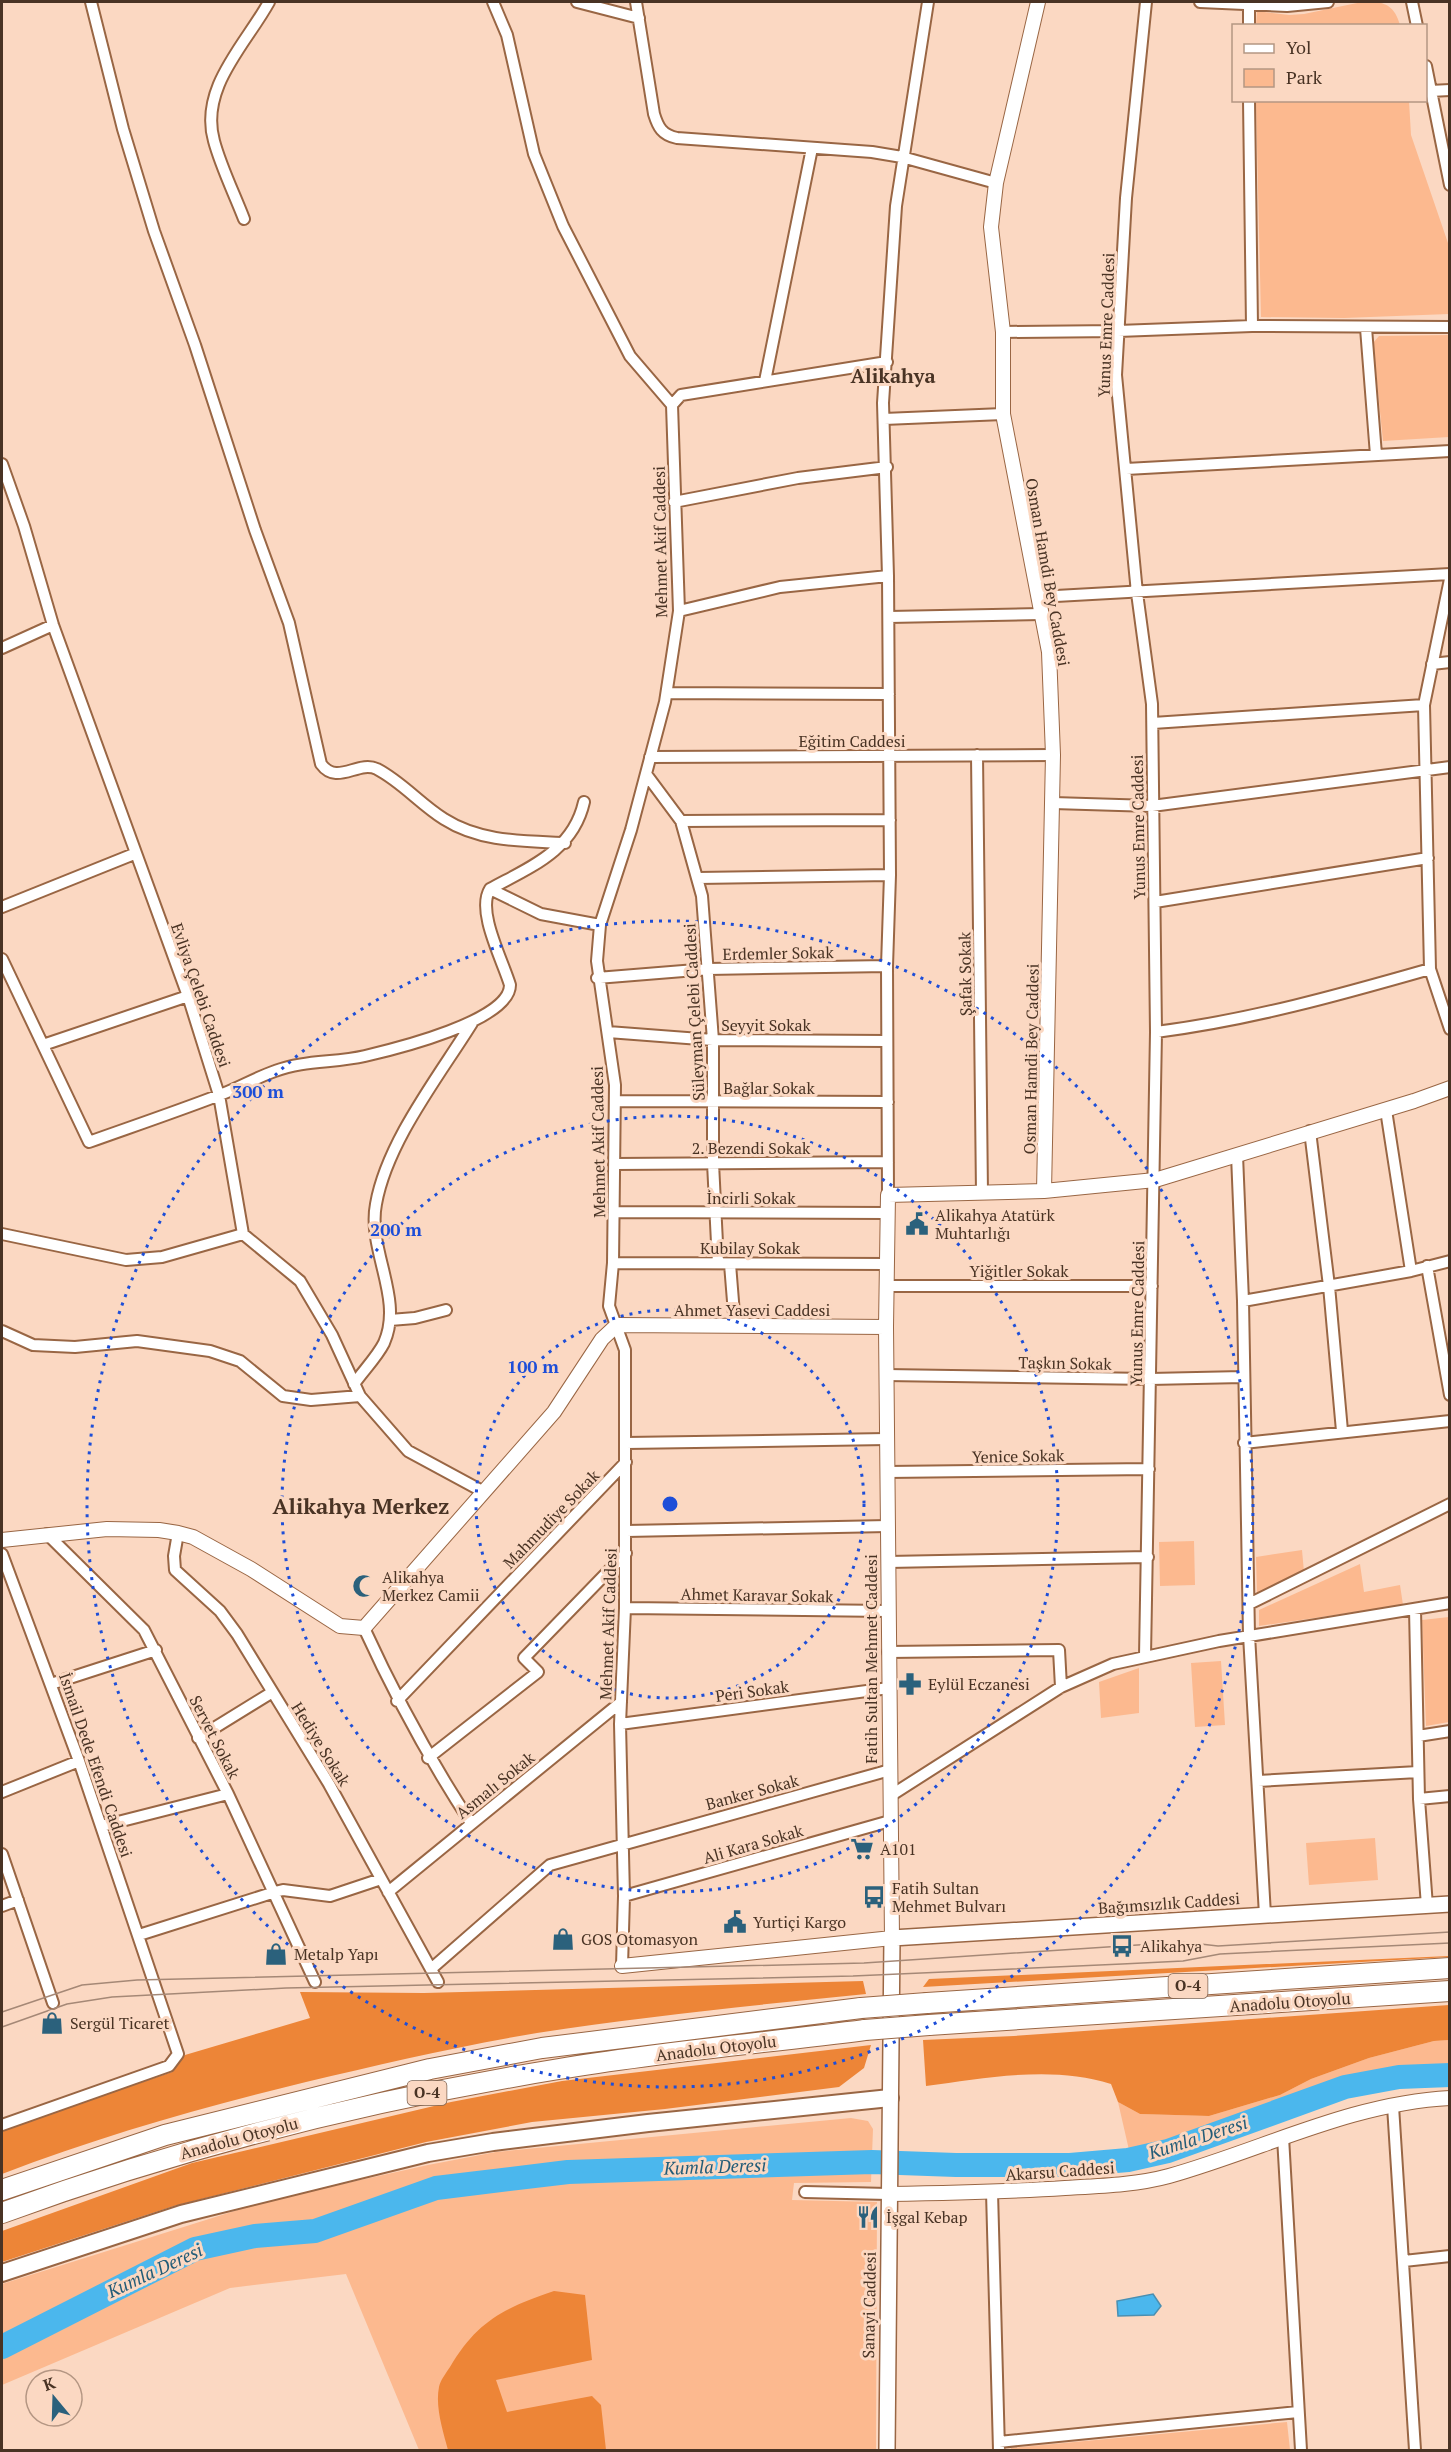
<svg xmlns="http://www.w3.org/2000/svg" width="1451" height="2452" font-family="'PT Serif',serif">
<rect width="100%" height="100%" fill="#fbd8c2"/>
<path fill="#fcb98f" d="M1362,2C1383,1 1394,4 1400,25H1256L1257,11L1289,15L1304,14Z
M1256,101H1409L1411,135L1449,246V314L1344,318L1261,317Z
M1449,335V437L1383,441L1373,343L1379,336Z
M1194,1541L1195,1585L1160,1586L1159,1542Z
M1302,1550L1304,1572L1257,1594L1256,1557Z
M1360,1564L1364,1592L1400,1585L1403,1605L1259,1626V1610Z
M1449,1617V1722L1426,1726L1422,1620Z
M1221,1661L1225,1725L1195,1727L1191,1663Z
M1139,1668V1713L1101,1718L1099,1682Z
M1375,1838L1378,1880L1309,1885L1306,1843Z
M1449,2040V2068C1334,2059 1238,2133 1129,2150L1118,2102L1140,2114L1209,2116L1280,2095L1311,2079L1369,2058L1434,2041Z
M851,2118L868,2121L873,2129L871,2182L794,2183L792,2200L877,2202L876,2450H419L346,2274L230,2288L2,2385V2284L266,2201L428,2165L496,2152Z
M1287,2422L1290,2450H1011V2448Z"/>
<path fill="#ed8537" d="M1449,1956V1957L923,1987L929,1979Z
M863,1981L866,1994C756,2005 646,2016 537,2033C459,2046 382,2064 306,2082C203,2107 101,2136 2,2174V2130L172,2072L185,2055L310,2018L300,1992L424,1993Z
M1449,2005V2040L1434,2041L1369,2058L1311,2079L1280,2095L1209,2116L1140,2114L1118,2102L1111,2084C1052,2065 986,2078 926,2086L923,2040L1014,2036Z
M871,2045L864,2068L839,2087L665,2109L532,2122L426,2142L174,2206L2,2262V2231L192,2163L451,2102L562,2081Z
M554,2291L585,2295L592,2360L496,2380L507,2412L592,2396L601,2405L606,2450H448C443,2431 435,2407 439,2387C440,2381 446,2373 450,2367C477,2321 504,2308 554,2291Z"/>
<path fill="#4bb7ed" stroke="#4a8fb1" stroke-width="1.5" d="M1153,2294L1161,2306L1154,2315L1118,2316L1117,2301Z"/>
<g fill="none" stroke-linecap="round" stroke-linejoin="round">
<path stroke="#4bb7ed" stroke-width="24" d="M2,2347L195,2249L255,2236L315,2231L436,2188L568,2172L872,2162L956,2165H1070L1128,2160L1168,2151L1345,2087L1399,2077L1450,2075"/>
<g stroke="#964" stroke-width="14">
<path id="minor" d="M91,2L123,129L154,231L195,345L255,530L289,623L321,764C337,786 358,760 377,769C402,782 420,804 444,819C480,842 523,841 565,843
M493,2L507,35L534,154L563,226L630,356L672,405
M577,2L639,18
M636,2L654,114C658,127 662,135 677,138L872,152L902,157L996,183
M1200,2L1287,6L1328,2
M1412,2L1417,26
M1249,26V5
M1426,66L1450,185
M1430,91L1450,90
M1249,100L1252,326
M244,219C234,193 221,167 214,141C199,88 246,44 269,2
M1366,328L1376,455
M1003,332L1118,331L1252,326L1450,327
M765,381L812,148
M884,419L1003,414
M2,464L24,526L53,625L188,996L219,1095L243,1234L300,1281L332,1335L360,1396L408,1451L482,1491
M1126,469L1450,451
M674,502L798,478L887,467
M1450,579L1424,705L1430,969L1450,1029
M1038,597L1450,574
M679,611L780,587L888,576L883,403L896,206L928,2
M889,617L1041,614
M2,648L53,625
M1432,664L1450,662
M667,693L889,694
M1153,723L1424,705
M977,755L982,1193
M650,757L1053,755
M646,774L681,821L702,896L713,1040V1163L718,1263
M1053,803L1152,806L1450,767
M681,821L890,820
M698,878L890,875
M490,889L541,914L600,925
M1155,902L1428,858
M2,907L134,854
M2,959L89,1142C131,1127 175,1112 217,1096C237,1089 255,1078 275,1071C304,1060 335,1063 365,1056C395,1049 510,1021 510,985C503,961 476,911 490,889C530,867 573,851 584,802
M597,978L708,969L887,966
M608,1032L713,1040L887,1041
M1156,1032C1250,1020 1339,995 1430,969
M43,1045L188,996
M615,1101L888,1102
M1386,1110L1411,1271
M1310,1131L1329,1286L1342,1431
M1237,1155L1243,1301L1249,1635L1265,1915
M615,1164L888,1162
M888,1195L887,966L890,875L888,576
M614,1212L888,1213
M2,1234L126,1260L162,1257L243,1234
M613,1263L887,1264
M730,1264L735,1326
M1427,1266L1450,1395
M887,1286H1152
M1243,1301L1411,1271L1450,1261
M390,1320L415,1318L446,1310
M2,1331L33,1345L75,1347L137,1341L210,1351L240,1361L283,1396L311,1400L360,1396
M886,1375L1150,1379L1243,1377
M354,1384C363,1371 377,1357 384,1343C404,1298 367,1250 376,1204C387,1142 439,1076 472,1023
M626,1443L887,1439
M1244,1443L1450,1421
M887,1472L1149,1469
M626,1531L888,1526
M178,1533L174,1556L175,1570L220,1611L237,1634L329,1784L438,1982
M47,1534L144,1630L228,1794L315,1982
M2,1554L79,1761L178,2054L169,2066L2,2125
M888,1562L1148,1557
M1249,1604L1450,1504
M625,1608L888,1611
M1415,1609L1419,1799L1427,1906
M364,1628C396,1698 429,1759 471,1823
M888,1652L1059,1650L1061,1687
M1145,1656L1156,1032L1152,704L1137,593L1116,375L1126,198L1146,2
M51,1684L156,1650
M397,1701L626,1462
M620,1724L889,1688
M1418,1736L1450,1731
M198,1738L271,1693
M428,1758L538,1672L524,1658L626,1553
M1258,1781L1418,1772
M2,1792L79,1761
M890,1796L1061,1687L1113,1664L1219,1641L1450,1603
M1419,1799L1450,1796
M102,1826L228,1794
M2,1854L53,2003
M388,1892L621,1702
M624,1896L890,1821
M2,1906L18,1900
M139,1935L275,1892L283,1890L330,1896L381,1879
M622,1966L624,1896L620,1724L625,1608V1350L609,1306L613,1263L615,1085L597,961L600,925L631,830L665,702L679,611L672,405L681,395L887,362
M431,1969L550,1865L890,1770
M1393,2106L1415,2450
M1283,2137L1301,2450
M805,2192L888,2194
M992,2192L999,2450
M1404,2261L1450,2256
M999,2442L1298,2412"/>
</g>
<g stroke="#964" stroke-width="16">
<path id="tertiary" d="M1038,2L996,183L991,227L1003,332V414L1049,652L1053,755L1044,1191
M2,1540L107,1529L159,1530L178,1533L193,1537L251,1569L340,1626L364,1628L554,1412L602,1339L617,1325L886,1327
M622,1966L892,1938L886,1327L888,1195L1044,1191L1155,1180L1414,1101L1450,1088
M888,2194C947,2193 1006,2192 1065,2188C1100,2186 1136,2185 1169,2176C1262,2150 1351,2103 1450,2098"/>
</g>
<g stroke="#964" stroke-width="18">
<path id="secondary" d="M887,2450L892,1938L1450,1904"/>
</g>
<g stroke="#964" stroke-width="20">
<path id="primary" d="M2,2273L181,2214L428,2153L493,2142L648,2123L890,2098"/>
</g>
<g stroke="#964" stroke-width="22">
<path id="motorway" d="M927,2003L1450,1968
M929,2025L1450,1991
M2,2190L165,2135L430,2069L542,2048L861,2008
M2,2213C182,2147 369,2100 559,2069C660,2052 763,2043 865,2030"/>
</g>
<use href="#minor" stroke="#fff" stroke-width="10"/>
<use href="#tertiary" stroke="#fff" stroke-width="14"/>
<use href="#secondary" stroke="#fff" stroke-width="15"/>
<use href="#primary" stroke="#fff" stroke-width="16"/>
<use href="#motorway" stroke="#fff" stroke-width="20"/>
<path stroke="#a58876" stroke-width="1.5" d="M2,2012L82,1985L137,1980L864,1963L1183,1942L1218,1946L1450,1932
M2,2027L67,2004L112,1997L286,1988L853,1976L1122,1964L1183,1961L1220,1954L1450,1943"/>
<g stroke="#964" stroke-width="22" stroke-linecap="butt">
<path id="motorway-bridge" d="M861,2008L927,2003
M865,2030L929,2025"/>
</g>
<use href="#motorway-bridge" stroke="#fff" stroke-width="20"/>
</g>
<g fill="none" stroke="#1d4ed8" stroke-width="3" stroke-dasharray="3 6">
<circle cx="670" cy="1504" r="194"/>
<circle cx="670" cy="1504" r="388"/>
<circle cx="670" cy="1504" r="583"/>
</g>
<defs>
<g id="civic-bare" transform="scale(1.8)"><path d="M-.6-6.5H3V-4.5H.6V-3L4-1V1h2V6H-6V1h2V-1L-.6-3ZM-1.2 2.5V6h2.4V2.5Z" fill="#2b617c" stroke="#fbd8c2" stroke-width="2.5" paint-order="stroke"/></g>
<g id="mosque-bare" transform="scale(1.8)"><path d="M3.5-4.9A6 6 0 1 0 3.5 4.9A5 5 0 1 1 3.5-4.9Z" fill="#2b617c" stroke="#fbd8c2" stroke-width="2.5" paint-order="stroke"/></g>
<g id="pharmacy-bare" transform="scale(1.8)"><path d="M-2-6h4v4h4v4h-4v4h-4v-4h-4v-4h4Z" fill="#2b617c" stroke="#fbd8c2" stroke-width="2.5" paint-order="stroke"/></g>
<g id="supermarket-bare" transform="scale(1.8)"><path d="M-6-5.5h2.5l.6 2H6L4.5 2H-2.5L-4.4-4H-6ZM-1.5 3.2a1.3 1.3 0 1 0 .1 0ZM3 3.2a1.3 1.3 0 1 0 .1 0Z" fill="#2b617c" stroke="#fbd8c2" stroke-width="2.5" paint-order="stroke"/></g>
<g id="bus-bare" transform="scale(1.8)"><path d="M-5-6H5V4H4V6H2V4H-2V6H-4V4H-5ZM-3.5-4V0h7V-4ZM-3.5 1.2v1.5H-2V1.2ZM2 1.2v1.5H3.5V1.2Z" fill="#2b617c" stroke="#fbd8c2" stroke-width="2.5" paint-order="stroke"/></g>
<g id="shop-bare" transform="scale(1.8)"><path d="M-5-2.5h2.3a2.7 3.5 0 0 1 5.4 0H5L5.5 6h-11ZM-1.5-2.5h3a1.5 2.3 0 0 0-3 0Z" fill="#2b617c" stroke="#fbd8c2" stroke-width="2.5" paint-order="stroke"/></g>
<g id="restaurant-bare" transform="scale(1.8)"><path d="M-5-6h1v4h1v-4h1v4h1v-4h1v5L-1.5 .5V6h-2V.5L-5-1ZM5-6V6H3V1.5H1.5Q1.5-4 5-6Z" fill="#2b617c" stroke="#fbd8c2" stroke-width="2.5" paint-order="stroke"/></g>
</defs>
<g fill-rule="evenodd">
<use href="#civic-bare" x="917" y="1224"/>
<use href="#mosque-bare" x="364" y="1586"/>
<use href="#pharmacy-bare" x="910" y="1684"/>
<use href="#supermarket-bare" x="862" y="1849"/>
<use href="#bus-bare" x="874" y="1897"/>
<use href="#civic-bare" x="735" y="1922"/>
<use href="#shop-bare" x="563" y="1939"/>
<use href="#bus-bare" x="1122" y="1946"/>
<use href="#shop-bare" x="276" y="1954"/>
<use href="#shop-bare" x="52" y="2023"/>
<use href="#restaurant-bare" x="868" y="2217"/>
</g>
<g text-anchor="middle" stroke-width="6" stroke-linejoin="round" paint-order="stroke">
<g fill="#fbd8c2" stroke="#7e6453" stroke-width="1.5">
<rect x="1168.5" y="1974" width="39" height="24" rx="4.5"/>
<rect x="407.5" y="2081" width="39" height="24" rx="4.5"/>
</g>
<g font-size="15" font-weight="bold" fill="#493324">
<text x="1188" y="1991">O-4</text>
<text x="427" y="2098">O-4</text>
</g>
<g font-size="16" fill="#493324" stroke="#fbd8c2">
<text transform="translate(1106 325) rotate(-88)" y="6">Yunus Emre Caddesi</text>
<text transform="translate(660 542) rotate(-91)" y="6">Mehmet Akif Caddesi</text>
<text transform="translate(1048 572) rotate(80)" y="6">Osman Hamdi Bey Caddesi</text>
<text x="852" y="747">Eğitim Caddesi</text>
<text transform="translate(1138 827) rotate(-91)" y="6">Yunus Emre Caddesi</text>
<text transform="translate(778 953) rotate(-1)" y="6">Erdemler Sokak</text>
<text transform="translate(965 974) rotate(-91)" y="6">Şafak Sokak</text>
<text transform="translate(201 995) rotate(71)" y="6">Evliya Çelebi Caddesi</text>
<text transform="translate(694 1012) rotate(-93)" y="6">Süleyman Çelebi Caddesi</text>
<text x="766" y="1031">Seyyit Sokak</text>
<text transform="translate(1031 1059) rotate(-89)" y="6">Osman Hamdi Bey Caddesi</text>
<text x="769" y="1094">Bağlar Sokak</text>
<text transform="translate(598 1142) rotate(-91)" y="6">Mehmet Akif Caddesi</text>
<text x="751" y="1154">2. Bezendi Sokak</text>
<text x="751" y="1204">İncirli Sokak</text>
<text x="750" y="1254">Kubilay Sokak</text>
<text x="1019" y="1277">Yiğitler Sokak</text>
<text x="752" y="1316">Ahmet Yasevi Caddesi</text>
<text transform="translate(1137 1313) rotate(-89)" y="6">Yunus Emre Caddesi</text>
<text transform="translate(1065 1363) rotate(1)" y="6">Taşkın Sokak</text>
<text transform="translate(1018 1456) rotate(-1)" y="6">Yenice Sokak</text>
<text transform="translate(551 1519) rotate(-46)" y="6">Mahmudiye Sokak</text>
<text transform="translate(757 1595) rotate(1)" y="6">Ahmet Karavar Sokak</text>
<text transform="translate(608 1624) rotate(-88)" y="6">Mehmet Akif Caddesi</text>
<text transform="translate(871 1659) rotate(-90)" y="6">Fatih Sultan Mehmet Caddesi</text>
<text transform="translate(752 1691) rotate(-8)" y="6">Peri Sokak</text>
<text transform="translate(215 1737) rotate(63)" y="6">Servet Sokak</text>
<text transform="translate(321 1744) rotate(58)" y="6">Hediye Sokak</text>
<text transform="translate(96 1765) rotate(71)" y="6">İsmail Dede Efendi Caddesi</text>
<text transform="translate(495 1785) rotate(-39)" y="6">Asmalı Sokak</text>
<text transform="translate(752 1792) rotate(-15)" y="6">Banker Sokak</text>
<text transform="translate(753 1844) rotate(-16)" y="6">Ali Kara Sokak</text>
<text transform="translate(1169 1903) rotate(-4)" y="6">Bağımsızlık Caddesi</text>
<text transform="translate(1290 2002) rotate(-4)" y="6">Anadolu Otoyolu</text>
<text transform="translate(716 2048) rotate(-7)" y="6">Anadolu Otoyolu</text>
<text transform="translate(239 2138) rotate(-15)" y="6">Anadolu Otoyolu</text>
<text transform="translate(1060 2171) rotate(-4)" y="6">Akarsu Caddesi</text>
<text transform="translate(869 2305) rotate(-89)" y="6">Sanayi Caddesi</text>
</g>
<g font-size="16" fill="#493324" stroke="#fbd8c2" text-anchor="start">
<text x="935" y="1221">Alikahya Atatürk<tspan x="935" dy="18">Muhtarlığı</tspan></text>
<text x="382" y="1583">Alikahya<tspan x="382" dy="18">Merkez Camii</tspan></text>
<text x="928" y="1690">Eylül Eczanesi</text>
<text x="880" y="1855">A101</text>
<text x="892" y="1894">Fatih Sultan<tspan x="892" dy="18">Mehmet Bulvarı</tspan></text>
<text x="753" y="1928">Yurtiçi Kargo</text>
<text x="581" y="1945">GOS Otomasyon</text>
<text x="1140" y="1952">Alikahya</text>
<text x="294" y="1960">Metalp Yapı</text>
<text x="70" y="2029">Sergül Ticaret</text>
<text x="886" y="2223">İşgal Kebap</text>
</g>
<g font-size="18" font-style="italic" fill="#235c78" stroke="#fbd8c2">
<text transform="translate(1198 2138) rotate(-18)" y="6">Kumla Deresi</text>
<text transform="translate(715 2167) rotate(-2)" y="6">Kumla Deresi</text>
<text transform="translate(155 2271) rotate(-25)" y="6">Kumla Deresi</text>
</g>
<g font-size="20" font-weight="bold" fill="#493324" stroke="#fbd8c2">
<text x="893" y="383">Alikahya</text>
</g>
<g font-size="22" font-weight="bold" fill="#493324" stroke="#fbd8c2">
<text x="361" y="1514">Alikahya Merkez</text>
</g>
</g>
<circle cx="670" cy="1504" r="9" fill="#1d4ed8" stroke="#fbd8c2" stroke-width="3"/>
<g font-size="18" text-anchor="middle" font-weight="bold" fill="#1d4ed8" stroke="#fbd8c2" stroke-width="6" stroke-linejoin="round" paint-order="stroke">
<text x="258" y="1098">300 m</text>
<text x="396" y="1236">200 m</text>
<text x="533" y="1373">100 m</text>
</g>
<rect width="1451" height="2452" fill="none" stroke="#493324" stroke-width="6"/>
<rect x="1232" y="24" width="195" height="78" fill="#fbd8c2" stroke="#b49683" stroke-width="1.5"/>
<rect x="1244" y="44" width="30" height="9" fill="#ffffff" stroke="#b49683" stroke-width="1.5"/>
<text x="1286" y="54" font-size="18" fill="#493324">Yol</text>
<rect x="1244" y="69" width="30" height="18" fill="#fcb98f" stroke="#b49683" stroke-width="1.5"/>
<text x="1286" y="84" font-size="18" fill="#493324">Park</text>
<g transform="translate(54 2398) rotate(341)"><circle r="28" fill="#fbd8c2" stroke="#b49683" stroke-width="1.5"/>
<path d="M0-4.5L10 22L0 15L-10 22Z" fill="#2b617c"/>
<text y="-9" font-size="16" font-weight="bold" text-anchor="middle" fill="#493324">K</text>
</g>
</svg>
